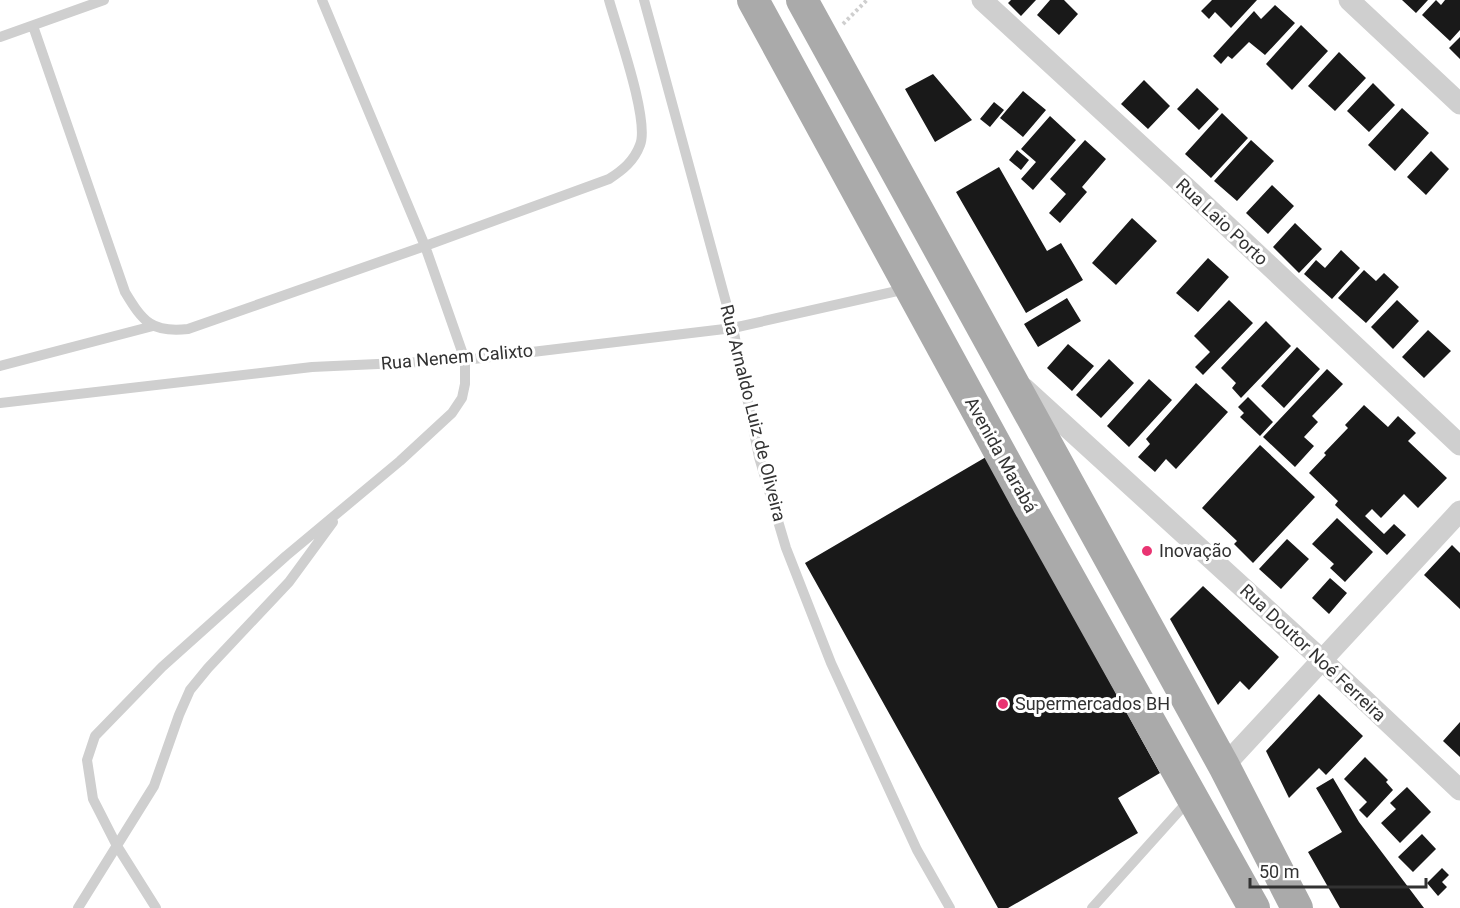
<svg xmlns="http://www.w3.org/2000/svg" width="1460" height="908" font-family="Roboto,sans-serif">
<rect width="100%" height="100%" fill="#fff"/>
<path fill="#191919" d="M1011,0H1036L1021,16L1008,3Z
M1050,0H1064L1078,14L1059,35L1037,15Z
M1212,0H1257L1231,28L1215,12L1209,19L1201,11Z
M1402,0H1428L1416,13Z
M1436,0L1441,5L1445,0H1460V30L1450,41L1422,15Z
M1275,5L1295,23L1265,55L1249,42L1232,59L1228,56L1221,64L1213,56L1254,11L1261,19Z
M1301,25L1328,51L1292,90L1266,64Z
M1460,37V59L1449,48Z
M1339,52L1366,78L1335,111L1308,86Z
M933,74L972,120L935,142L905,89Z
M1144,80L1170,106L1148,129L1121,104Z
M1373,83L1395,105L1369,132L1347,111Z
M1197,88L1219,109L1199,130L1177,109Z
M1023,91L1046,110L1023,137L1000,118Z
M994,102L1004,110L990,127L980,119Z
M1402,108L1429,133L1395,171L1368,145Z
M1222,113L1248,138L1211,178L1185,154Z
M1050,116L1076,140L1033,190L1021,179L1036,162L1021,149Z
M1085,140L1106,159L1082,187L1087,192L1060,223L1049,213L1066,194L1050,179Z
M1251,140L1274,161L1237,201L1214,181Z
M1017,150L1029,160L1021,170L1009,160Z
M1431,151L1449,169L1426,195L1407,177Z
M999,167L1047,251L1061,243L1083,280L1026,313L956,192Z
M1272,185L1294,206L1268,234L1246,213Z
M1132,218L1157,241L1116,285L1092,263Z
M1295,223L1322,249L1299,273L1273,247Z
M1341,250L1360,268L1332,299L1304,274L1316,260L1325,268Z
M1208,258L1229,277L1198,312L1176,293Z
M1364,270L1376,281L1384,273L1399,287L1366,323L1338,298Z
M1067,298L1081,321L1038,347L1024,324Z
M1229,300L1253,323L1203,375L1195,367L1210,352L1194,336Z
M1397,300L1419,321L1393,349L1371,327Z
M1266,321L1291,346L1241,398L1232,388L1236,383L1221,368Z
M1428,330L1451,351L1424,378L1402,357Z
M1068,344L1094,366L1072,391L1047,368Z
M1297,347L1320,369L1284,408L1261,386Z
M1109,359L1134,383L1101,418L1076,395Z
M1327,369L1343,384L1312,416L1318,422L1304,437L1314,446L1295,467L1263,437Z
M1149,379L1172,400L1129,447L1107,426Z
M1196,383L1228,412L1176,469L1166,459L1155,472L1138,457L1150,444L1146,439Z
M1248,397L1273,422L1260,436L1240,417L1244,413L1238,407Z
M1364,405L1388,427L1398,416L1416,433L1408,441L1447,478L1418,508L1404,494L1381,518L1372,509L1365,516L1384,534L1394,524L1406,535L1387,555L1335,505L1338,501L1309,473L1326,455L1324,453L1348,428L1345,425Z
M1260,445L1315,497L1253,563L1234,544L1237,541L1202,508Z
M986,457L1160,773L1118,798L1138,833L1008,908H998L805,563Z
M1337,518L1373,552L1345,582L1330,568L1334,564L1312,544Z
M1287,539L1309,559L1281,589L1259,569Z
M1452,545L1460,553V609L1424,575Z
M1330,578L1347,593L1329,614L1312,598Z
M1203,586L1279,657L1249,690L1240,681L1218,705L1170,619Z
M1319,694L1363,736L1326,775L1319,768L1289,798L1266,751Z
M1460,722V757L1443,741Z
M1365,757L1388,780L1386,782L1393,790L1367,818L1359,810L1367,802L1344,779Z
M1333,778L1359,822L1424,908H1340L1308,852L1342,832L1316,788Z
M1407,787L1431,812L1400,843L1381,823L1396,809L1390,803Z
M1422,834L1436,849L1413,872L1398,857Z
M1442,868L1449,875L1442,882L1447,887L1438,896L1427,883Z"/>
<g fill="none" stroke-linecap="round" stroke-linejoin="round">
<path stroke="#cfcfcf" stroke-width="4" stroke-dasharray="3 3" stroke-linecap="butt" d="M843,24L867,0"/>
<path stroke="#cfcfcf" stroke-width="10" d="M644,0L733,328L759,457L786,548L831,663L917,850L950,908
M33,26L125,292C143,322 152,333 188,329L425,246L609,179C623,170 634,161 640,145C650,121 617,29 609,0
M0,37L104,0
M0,366L153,326
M0,403L312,367L465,360L733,328L906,289
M78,908L154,786L179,715L190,690L208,668L289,582L333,522
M156,908L117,846L93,799L87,760L95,736L162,667L286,556L400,461L452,413L462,398L465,384V360L425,246L322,0
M1092,908L1190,799"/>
<path stroke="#cfcfcf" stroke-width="21" d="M982,0L1191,192L1460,445
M1349,0L1460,104
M1024,388L1321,659L1460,790
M1224,766L1460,511"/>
<path stroke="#aaa" stroke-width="32" d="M753,0L1028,504L1254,908
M802,0L1224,766L1297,908"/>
</g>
<g fill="#e93472" stroke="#fff" stroke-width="2">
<circle cx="1147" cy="551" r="6"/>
<circle cx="1003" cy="704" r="6"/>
</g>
<g text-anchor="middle" stroke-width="6" stroke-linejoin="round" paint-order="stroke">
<g font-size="18" fill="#323232" stroke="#fff">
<text transform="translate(1222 222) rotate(43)" y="6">Rua Laio Porto</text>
<text transform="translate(457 357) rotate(-5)" y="6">Rua Nenem Calixto</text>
<text transform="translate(753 413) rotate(76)" y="6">Rua Arnaldo Luiz de Oliveira</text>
<text transform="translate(1001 455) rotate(61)" y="6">Avenida Marabá</text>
<text transform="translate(1313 653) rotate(43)" y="6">Rua Doutor Noé Ferreira</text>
</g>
<g font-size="18" fill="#323232" stroke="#fff" text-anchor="start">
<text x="1159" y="557">Inovação</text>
<text x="1015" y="710">Supermercados BH</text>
</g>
</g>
<path d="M1250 878v9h176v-9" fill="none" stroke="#323232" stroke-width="3"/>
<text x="1259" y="878" font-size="18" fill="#323232" stroke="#ffffff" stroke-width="4.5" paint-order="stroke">50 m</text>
</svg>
